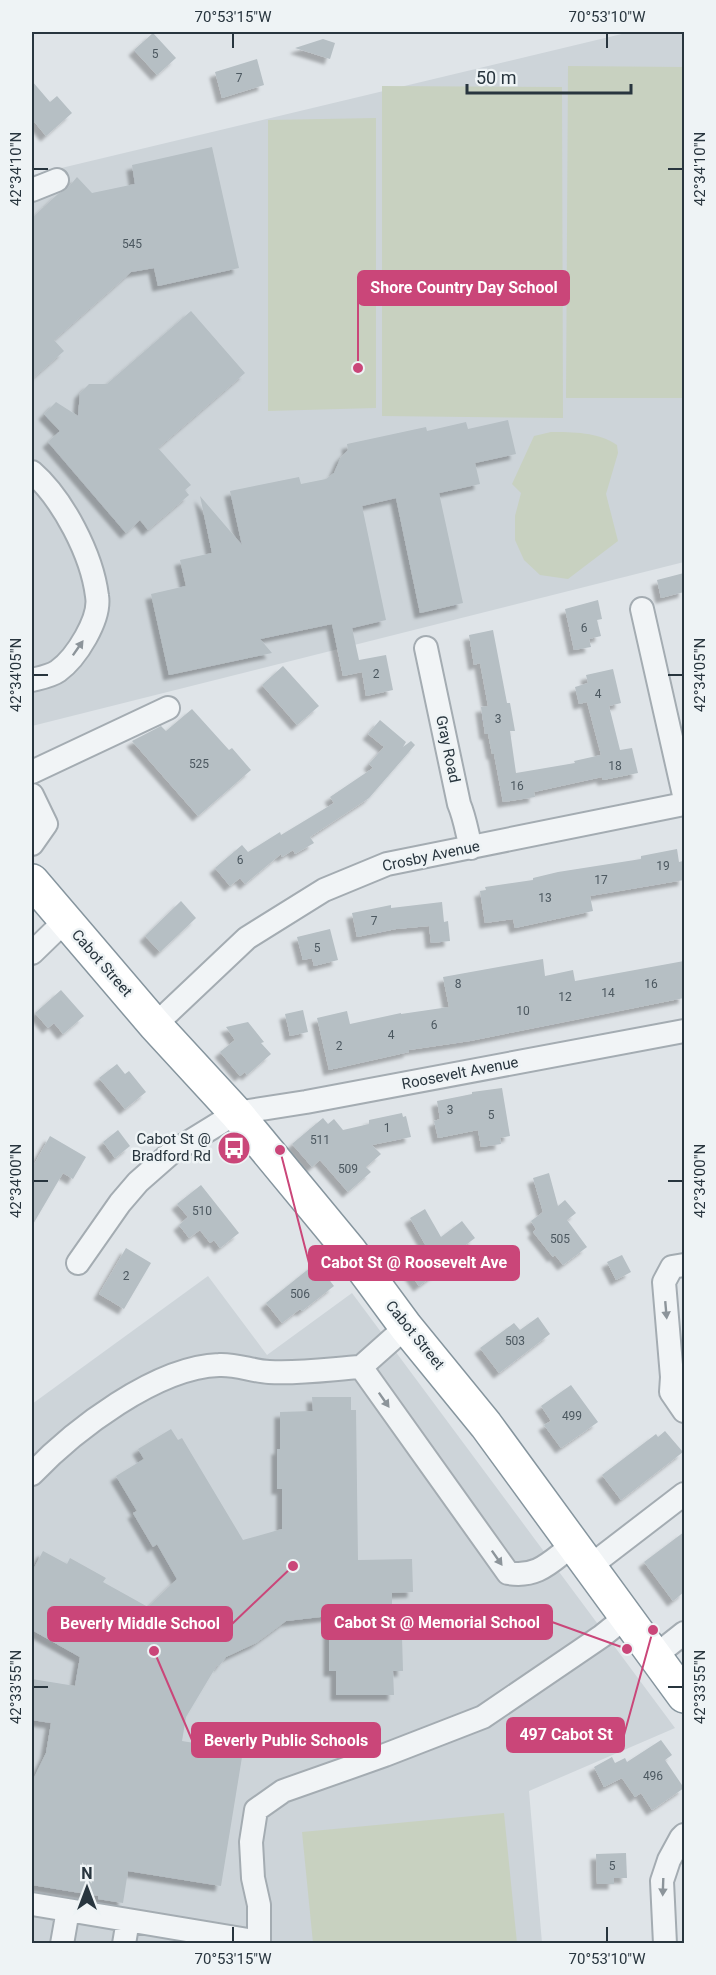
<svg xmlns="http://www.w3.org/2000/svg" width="716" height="1975" font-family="Roboto,sans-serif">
<defs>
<filter id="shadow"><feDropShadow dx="-5.5" dy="5.5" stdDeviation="1.5" flood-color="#0004"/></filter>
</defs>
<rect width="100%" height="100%" fill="#dfe4e8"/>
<path fill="#cdd4d9" d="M630,32H684V562L32,726V175Z
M208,1276L267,1355L352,1293L675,1728L529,1791L542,1943H32V1404Z"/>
<path fill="#c8d1c0" d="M568,66L684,67V398H566Z
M382,86L562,87L563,418L382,416Z
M376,118V408L268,411V120Z
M551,432C572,432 599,432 617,445L618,453L606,494L618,541L568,579L540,575L524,560L515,540V516L521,493L512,484L534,436Z
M504,1813L517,1943H313L302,1832Z"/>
<path fill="#b6bfc4" filter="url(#shadow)" d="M153,33L176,58L157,75L134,50Z
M323,39L335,43L330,59L295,48Z
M257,59L264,85L222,98L215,72Z
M32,81L50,102L57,96L72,113L46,136L32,119Z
M212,147L239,268L158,286L154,268L131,272L54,340L64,351L32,379V218L58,194L67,189L77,177L92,193L135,184L132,165Z
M191,311L245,373L158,448L191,485L185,490L189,495L148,530L140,520L126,533L48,442L60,431L44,414L56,402L78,416L80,393L89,384H107Z
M508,420L516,454L475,463L480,484L439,493L463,603L420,613L396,498L362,506L386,620L352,628L359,660L386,655L393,690L366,696L362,672L343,676L332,624L260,639L272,653L169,675L151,594L186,586L180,560L212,553L200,496L242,545L230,491L299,477L301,484L326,479L334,473L341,457L348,450L347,444L426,427L427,431L466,422L468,429Z
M684,573V592L661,598L657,580Z
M598,600L602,619L597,620L601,636L589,639L591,647L574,650L565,609Z
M493,630L507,703H510L515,731H510L516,773L575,763L574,761L601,755L587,702L579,704L575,687L588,683L586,675L613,669L621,703L609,706L620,750L632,748L638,773L603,780L602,777L534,792L535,797L503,802L494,754H492L488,734H485L481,707L488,706L480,663L474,665L469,635Z
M283,666L319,706L297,725L262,685Z
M192,709L229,750L232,748L251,770L198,816L132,741L161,726L166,731Z
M380,720L406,742L403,747L411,741L415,745L369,798L310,837L314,843L295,854L293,850L282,857L281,854L245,884L240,878L230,886L215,868L242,845L248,852L280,832L281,835L334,803L330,797L373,768L369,764L384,747L368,734Z
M677,849L679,862L683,861L684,880L590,896L593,911L515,928L513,919L485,923L480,891L486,890L485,887L533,880V878L558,872L641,859V856Z
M181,901L196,918L160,952L145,936Z
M442,902L444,922L448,921L450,941L431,943L429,926L396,929L357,937L352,913L391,905V908Z
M330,929L338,960L314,966L312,958L303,960L297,937Z
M543,959L545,976L573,970L575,981L684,961V998L470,1041L409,1050V1052L329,1070L317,1018L347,1011L350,1024L401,1013V1014L449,1007L443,977Z
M61,990L84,1016L63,1034L54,1023L48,1028L35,1013Z
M303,1010L308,1032L290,1036L285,1014Z
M248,1022L264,1042L261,1043L271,1054L247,1075L245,1072L240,1076L220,1052L235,1040L226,1027Z
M117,1064L125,1074L129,1071L146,1092L125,1109L99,1078Z
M502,1088L510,1136L500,1138L501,1144L481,1147L478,1130L438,1138L434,1121L440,1119L437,1101L472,1094V1092Z
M402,1113L403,1117L406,1116L411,1137L372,1145L381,1154L366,1167L371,1172L348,1192L320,1160L312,1167L292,1144L323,1118L328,1124L334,1119L343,1130L369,1124V1120Z
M118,1130L130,1146L115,1158L103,1142Z
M50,1136L86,1157L73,1179L63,1173L32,1226V1168Z
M549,1173L558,1206L565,1200L576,1213L567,1220L587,1247L563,1265L555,1255L553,1257L533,1232L536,1229L531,1221L543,1212L533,1178Z
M201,1185L239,1233L220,1248L214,1240L210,1243L200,1230L189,1238L179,1225L188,1217L177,1204Z
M425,1209L441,1237L462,1221L475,1238L443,1262L446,1266L419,1286L403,1264L426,1246L410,1218Z
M126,1248L151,1263L124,1309L99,1294Z
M622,1255L631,1272L616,1280L607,1262Z
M316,1263L334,1286L302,1311L300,1309L282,1323L266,1303Z
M538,1317L550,1334L499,1373L480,1348L514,1323L520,1330Z
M571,1385L598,1422L561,1448L544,1425L551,1421L541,1406Z
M312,1397H351V1410H356L358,1560L412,1559L413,1592L392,1593V1636H402L403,1671H393L394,1695H336V1671H329V1616L286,1621L256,1643L226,1657L219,1666L217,1665L186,1717L182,1741L243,1751L221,1886L128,1871L123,1903L98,1899V1896L32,1885V1782L46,1753L51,1723L32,1720V1679L75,1686L80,1657L32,1630V1572L43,1551L67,1564L70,1558L106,1578L103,1582L148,1607L177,1579L157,1544L153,1547L133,1513L137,1511L116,1476L144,1459L138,1449L171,1429L178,1440L182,1438L243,1540L282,1529V1489H277V1449H280V1412L313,1411Z
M665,1431L683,1452L621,1500L602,1475L656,1434L658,1437Z
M684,1532V1592L673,1601L644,1562Z
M661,1740L672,1755L665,1760L684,1788L652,1810L641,1793L635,1797L622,1778L604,1787L594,1767L612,1757L615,1763L625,1758L627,1762Z
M626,1853L627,1878H614V1884H597L596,1854Z"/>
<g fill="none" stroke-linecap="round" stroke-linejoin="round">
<g stroke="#a4acb2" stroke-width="26">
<path id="minor" d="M32,190L57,180
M32,472C63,499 92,555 97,596C101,619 76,658 58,671C51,676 40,678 32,680
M642,609L684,795
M426,648L459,804C465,818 467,833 471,848
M32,772L168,708
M32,795L46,824L32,844
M32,953L65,921
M155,1025L247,938L324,890L387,864L684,804
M78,1263L120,1203L138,1182L171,1153L236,1113L306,1102L684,1031
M684,1265L672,1267L664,1282L672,1377L671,1392L684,1411
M406,1327L361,1367L508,1573C538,1578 550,1562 573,1545
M32,1474C74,1430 156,1367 219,1365C236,1364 252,1371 269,1372C299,1374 331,1369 361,1367
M589,1567L684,1494
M655,1656L684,1633
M32,1904L259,1942
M62,1944L68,1910
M124,1944L128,1920
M259,1944V1905L253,1878L251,1842L256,1810L283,1791L385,1755L483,1717L602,1636L627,1616
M665,1944L662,1881L669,1860L681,1838L684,1835"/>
</g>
<g stroke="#86959e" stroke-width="36">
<path id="highway" d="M32,881L155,1025L236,1113L350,1251L406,1327L486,1425L684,1696"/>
</g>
<use href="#minor" stroke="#f1f4f6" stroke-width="22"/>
<use href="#highway" stroke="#fff" stroke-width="33"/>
</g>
<defs><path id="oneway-solid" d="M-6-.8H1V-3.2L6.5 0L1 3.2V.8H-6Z" transform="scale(1.5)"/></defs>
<g fill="#8c949a">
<use href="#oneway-solid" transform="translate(78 648) rotate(-55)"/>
<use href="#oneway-solid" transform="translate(666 1310) rotate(85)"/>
<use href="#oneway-solid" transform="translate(384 1400) rotate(55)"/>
<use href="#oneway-solid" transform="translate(497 1558) rotate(55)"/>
<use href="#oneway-solid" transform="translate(663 1887) rotate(92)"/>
</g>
<path fill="none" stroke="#28353e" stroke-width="2" d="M233,33V48M607,33V48M33,169H48M668,169H683M33,675H48M668,675H683M33,1181H48M668,1181H683M33,1687H48M668,1687H683M233,1927V1942M607,1927V1942"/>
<defs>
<g id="bus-disc" transform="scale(1.725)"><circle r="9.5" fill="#ca4679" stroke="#eef3f5"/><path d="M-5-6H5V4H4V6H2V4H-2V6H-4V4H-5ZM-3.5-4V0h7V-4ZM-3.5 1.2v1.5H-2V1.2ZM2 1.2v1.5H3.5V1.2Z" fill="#fff"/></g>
</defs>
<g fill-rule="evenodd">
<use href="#bus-disc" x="234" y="1148"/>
</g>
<g text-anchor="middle" stroke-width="5" stroke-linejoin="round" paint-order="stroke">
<g font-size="12" fill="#4c5860">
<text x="155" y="58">5</text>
<text x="239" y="82">7</text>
<text x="132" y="248">545</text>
<text x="584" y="632">6</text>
<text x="376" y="678">2</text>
<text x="598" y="698">4</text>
<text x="498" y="723">3</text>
<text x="199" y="768">525</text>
<text x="615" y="770">18</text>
<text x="517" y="790">16</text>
<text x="240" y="864">6</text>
<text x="663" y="870">19</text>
<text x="601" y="884">17</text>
<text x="545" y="902">13</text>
<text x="374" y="925">7</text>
<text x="317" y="952">5</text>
<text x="458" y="988">8</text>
<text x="651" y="988">16</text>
<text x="608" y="997">14</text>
<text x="565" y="1001">12</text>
<text x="523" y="1015">10</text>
<text x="434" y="1029">6</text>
<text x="391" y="1039">4</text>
<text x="339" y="1050">2</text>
<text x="450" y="1114">3</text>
<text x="491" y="1119">5</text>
<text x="387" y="1132">1</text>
<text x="320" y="1144">511</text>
<text x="348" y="1173">509</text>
<text x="202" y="1215">510</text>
<text x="560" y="1243">505</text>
<text x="126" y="1280">2</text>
<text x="300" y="1298">506</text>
<text x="515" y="1345">503</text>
<text x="572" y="1420">499</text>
<text x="653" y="1780">496</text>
<text x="612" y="1870">5</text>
</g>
<g font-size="15" fill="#28353e" stroke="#eef3f5">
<text transform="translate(448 749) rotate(78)" y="5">Gray Road</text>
<text transform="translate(431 856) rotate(-12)" y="5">Crosby Avenue</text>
<text transform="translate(102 963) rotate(49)" y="5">Cabot Street</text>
<text transform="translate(460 1073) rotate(-11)" y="5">Roosevelt Avenue</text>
<text transform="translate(415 1335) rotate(51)" y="5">Cabot Street</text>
</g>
<g font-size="15" fill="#28353e" stroke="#eef3f5" text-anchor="end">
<text x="211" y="1144">Cabot St @<tspan x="211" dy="17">Bradford Rd</tspan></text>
</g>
</g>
<path fill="none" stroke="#ca4679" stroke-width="2" d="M358 368L358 288M280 1150L309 1263M627 1649L552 1622M293 1566L232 1624M653 1630L624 1735M154 1651L192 1740"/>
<g fill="#ca4679" stroke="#eef3f5" stroke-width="2">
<circle cx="358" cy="368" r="6"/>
<circle cx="280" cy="1150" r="6"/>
<circle cx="627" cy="1649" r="6"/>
<circle cx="293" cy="1566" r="6"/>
<circle cx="653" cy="1630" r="6"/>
<circle cx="154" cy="1651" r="6"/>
</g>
<g fill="#ca4679" stroke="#ca4679" stroke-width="2">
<rect x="358" y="271" width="211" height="34" rx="6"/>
<rect x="309" y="1246" width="210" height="34" rx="6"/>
<rect x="322" y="1605" width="230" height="34" rx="6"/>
<rect x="48" y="1607" width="184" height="34" rx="6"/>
<rect x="507" y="1718" width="117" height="34" rx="6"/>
<rect x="192" y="1723" width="188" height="34" rx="6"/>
</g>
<g font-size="16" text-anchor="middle" font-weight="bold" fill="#fff">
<text x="464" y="293">Shore Country Day School</text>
<text x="414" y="1268">Cabot St @ Roosevelt Ave</text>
<text x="437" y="1628">Cabot St @ Memorial School</text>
<text x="140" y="1629">Beverly Middle School</text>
<text x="566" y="1740">497 Cabot St</text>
<text x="286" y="1746">Beverly Public Schools</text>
</g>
<rect width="716" height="1975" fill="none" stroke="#eef3f5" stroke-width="66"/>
<g transform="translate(87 1888)" stroke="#eef3f5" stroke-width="4.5" paint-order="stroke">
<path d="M0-4.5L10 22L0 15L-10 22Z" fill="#28353e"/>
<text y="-9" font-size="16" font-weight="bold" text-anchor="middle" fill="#28353e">N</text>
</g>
<path d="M467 84v9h164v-9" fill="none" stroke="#28353e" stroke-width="3"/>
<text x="476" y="84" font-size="18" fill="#28353e" stroke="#eef3f5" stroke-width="4.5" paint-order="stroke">50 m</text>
<rect x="33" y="33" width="650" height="1909" fill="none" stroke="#28353e" stroke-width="2"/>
<g font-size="15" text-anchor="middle" fill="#28353e">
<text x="233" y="22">70°53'15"W</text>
<text x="607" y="22">70°53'10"W</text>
<text transform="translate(16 169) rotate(-90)" y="5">42°34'10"N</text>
<text transform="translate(700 169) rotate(-90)" y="5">42°34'10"N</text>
<text transform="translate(16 675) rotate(-90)" y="5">42°34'05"N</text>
<text transform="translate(700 675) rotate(-90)" y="5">42°34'05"N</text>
<text transform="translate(16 1181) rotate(-90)" y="5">42°34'00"N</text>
<text transform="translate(700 1181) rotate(-90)" y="5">42°34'00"N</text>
<text transform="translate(16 1687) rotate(-90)" y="5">42°33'55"N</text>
<text transform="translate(700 1687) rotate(-90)" y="5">42°33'55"N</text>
<text x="233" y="1964">70°53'15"W</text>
<text x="607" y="1964">70°53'10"W</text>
</g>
</svg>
